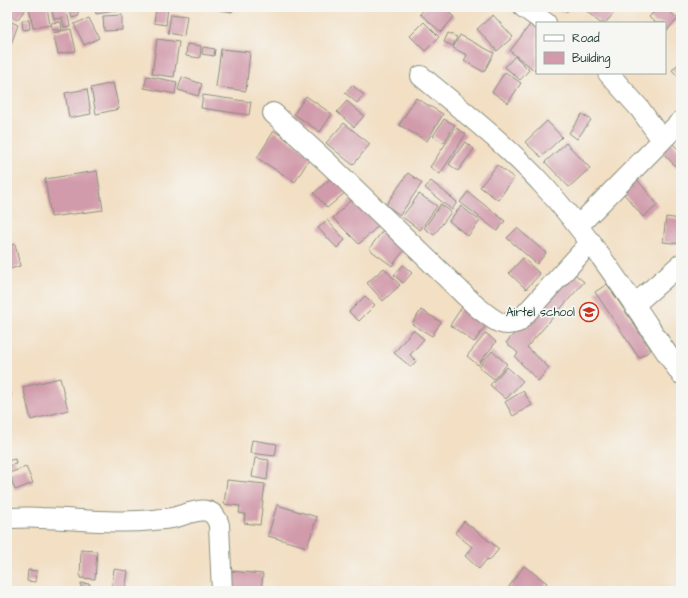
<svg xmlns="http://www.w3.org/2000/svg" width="688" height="598" font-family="'Architects Daughter',sans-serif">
<rect width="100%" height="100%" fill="#f6f6f2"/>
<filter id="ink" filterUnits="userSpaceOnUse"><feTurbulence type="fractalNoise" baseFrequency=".025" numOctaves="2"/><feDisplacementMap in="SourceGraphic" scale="8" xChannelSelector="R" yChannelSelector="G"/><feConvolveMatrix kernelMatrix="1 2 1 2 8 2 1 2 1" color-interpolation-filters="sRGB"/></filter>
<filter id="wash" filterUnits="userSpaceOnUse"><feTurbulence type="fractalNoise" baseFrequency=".012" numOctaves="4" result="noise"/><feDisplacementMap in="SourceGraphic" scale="16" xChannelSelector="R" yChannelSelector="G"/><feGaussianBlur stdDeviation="0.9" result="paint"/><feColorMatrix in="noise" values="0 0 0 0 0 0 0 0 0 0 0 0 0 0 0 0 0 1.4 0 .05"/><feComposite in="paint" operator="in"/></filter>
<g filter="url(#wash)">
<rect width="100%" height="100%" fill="#f2dfc4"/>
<g id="blocks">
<path fill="#d19bab" d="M7,7H27L17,20L7,12Z
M29,7H47L50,25L33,28Z
M51,7H66L70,26L64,27L62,18L54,19Z
M69,7H77L79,16L72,18Z
M95,7H123V10L96,14Z
M156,7H168L166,25L154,23Z
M206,7H233L232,12Z
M426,7H443L454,17L441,32L420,14Z
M558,7H571L565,13Z
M582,7H613L616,11L605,23H600Z
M659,7H665L678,19L665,32V23H655L649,17Z
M171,14L187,16L184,36L168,33Z
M122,15V30L104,31L103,16Z
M493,15L513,37L497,51L477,29Z
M89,18L99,38L84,45L74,24Z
M7,20L18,25L10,47L7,46Z
M22,20H29L30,29L23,30Z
M61,22L62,30H52L51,23Z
M424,22L439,37L425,51L410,36Z
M532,22L537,26V66L534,70L510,51Z
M71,29L76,51L58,54L53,33Z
M448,33L457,37L453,46L444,42Z
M460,35L494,53L484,72L464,61L467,55L453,48Z
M157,39L179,42L174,77L152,74Z
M187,44L201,46L200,58L186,56Z
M203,47L215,49L214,56L202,54Z
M221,49L250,52L246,91L216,87Z
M515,56L529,70L520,80L505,67Z
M681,61V80L672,70Z
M505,72L521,83L508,103L492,92Z
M147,76L177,82L175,94L144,88Z
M182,77L202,84L198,96L178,90Z
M113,83L119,109L96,114L91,88Z
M352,85L364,95L357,103L345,93Z
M87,89L91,114L69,118L65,93Z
M203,95L251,102L249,115L201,108Z
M306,96L332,114L320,132L294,114Z
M416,98L443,114L427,141L399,125Z
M347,101L364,116L354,127L337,112Z
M582,114L591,120L577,139L569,133Z
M444,119L455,125L444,143L433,136Z
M547,121L562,137L541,157L525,142Z
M344,123L370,144L353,165L326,143Z
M456,128L466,134L440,174L430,167Z
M274,131L312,155L295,182L257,158Z
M465,142L474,149L458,171L449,164Z
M671,142L681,152V172L661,151Z
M566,143L590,168L569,187L545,162Z
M497,165L514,178L498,200L480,187Z
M97,171L103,210L51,217L45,179Z
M408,173L422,183L400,215L386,205Z
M333,176L346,192L327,208L314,193Z
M635,177L658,205L643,217L620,189Z
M431,181L457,202L452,210L425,188Z
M468,192L505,221L497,231L460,202Z
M419,194L437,206L420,230L402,217Z
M352,199L379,225L359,244L333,218Z
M441,204L451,212L434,235L424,228Z
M461,206L480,221L468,236L449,221Z
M666,217L681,219V244L663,242Z
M327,220L345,240L337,248L318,228Z
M517,228L546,253L537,264L507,238Z
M383,230L406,248L392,266L369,249Z
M15,244L20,266L7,270V246Z
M523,258L540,274L526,289L509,273Z
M403,265L412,273L403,283L394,275Z
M384,268L400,285L383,301L367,283Z
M570,270L584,282L527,347L549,368L538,381L515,357L518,353L506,343Z
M607,284L651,350L639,358L595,292Z
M365,296L375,305L359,321L349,312Z
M464,304L489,321L474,342L450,325Z
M421,310L441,322L432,336L412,324Z
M413,330L424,339L410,355L416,361L411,367L394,353Z
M486,333L496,342L478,365L467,356Z
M492,351L507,364L494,379L479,367Z
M507,367L523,381L506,399L490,385Z
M60,378L68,410L31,420L23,387Z
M7,389L12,395L7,399Z
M523,391L532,405L513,416L505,402Z
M252,440L277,444L275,456L250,453Z
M255,458L269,460L267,480L252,477Z
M15,459L16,464L7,466V461Z
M26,467L33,483L15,490L9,473Z
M227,480L265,484L260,525L244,523L245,514L239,513L240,506L224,504Z
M7,483H9V510H7Z
M277,505L317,517L307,547L268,536Z
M464,521L499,549L489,561L487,559L479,569L465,556L472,547L455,533Z
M81,550L97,551L95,579L80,578Z
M524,566L547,583L541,591H512L508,588Z
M114,569L128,571L125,591H111Z
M28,570L37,571L36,582L27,581Z
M231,571L263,574L261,591H229Z
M81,583L90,584V591H81Z"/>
</g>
</g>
<g filter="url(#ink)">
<use href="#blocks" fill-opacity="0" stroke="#888e7c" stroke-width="1"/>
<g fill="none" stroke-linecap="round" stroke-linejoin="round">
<g stroke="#888e7c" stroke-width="22">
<path id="minor" d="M523,7L546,23
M608,73L640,109L662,140
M421,76C463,111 507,145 543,185C596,243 637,310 681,374
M273,113L329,164L477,307C491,317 500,329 518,322L591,242
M578,226L681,121
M634,305L681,264
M7,518C18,518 30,517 41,518C79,519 116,524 154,520C160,519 167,519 172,518C190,514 212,500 219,525L222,591"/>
</g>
<use href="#minor" stroke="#fff" stroke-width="20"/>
</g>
</g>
<defs>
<g id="school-ring" transform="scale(1)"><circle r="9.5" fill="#f6f6f2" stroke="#c8321e" stroke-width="1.5"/><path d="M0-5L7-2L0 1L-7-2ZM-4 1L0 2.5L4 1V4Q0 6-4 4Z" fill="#c8321e"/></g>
</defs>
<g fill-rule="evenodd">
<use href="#school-ring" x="589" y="312"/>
</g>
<g text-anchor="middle" stroke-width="3.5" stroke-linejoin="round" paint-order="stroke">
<g font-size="12" fill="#1f3d34" stroke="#f6f6f2" text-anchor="end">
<text x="575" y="316">Airtel school</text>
</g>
</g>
<rect width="688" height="598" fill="none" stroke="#f6f6f2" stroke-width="24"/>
<rect x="536" y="22" width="130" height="52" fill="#f6f6f2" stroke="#a0aca6"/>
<rect x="544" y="35" width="20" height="6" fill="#ffffff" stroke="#a0aca6"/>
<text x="572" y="42" font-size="12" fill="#1f3d34">Road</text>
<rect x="544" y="52" width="20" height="12" fill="#d19bab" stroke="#a0aca6"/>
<text x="572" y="62" font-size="12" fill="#1f3d34">Building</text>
</svg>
